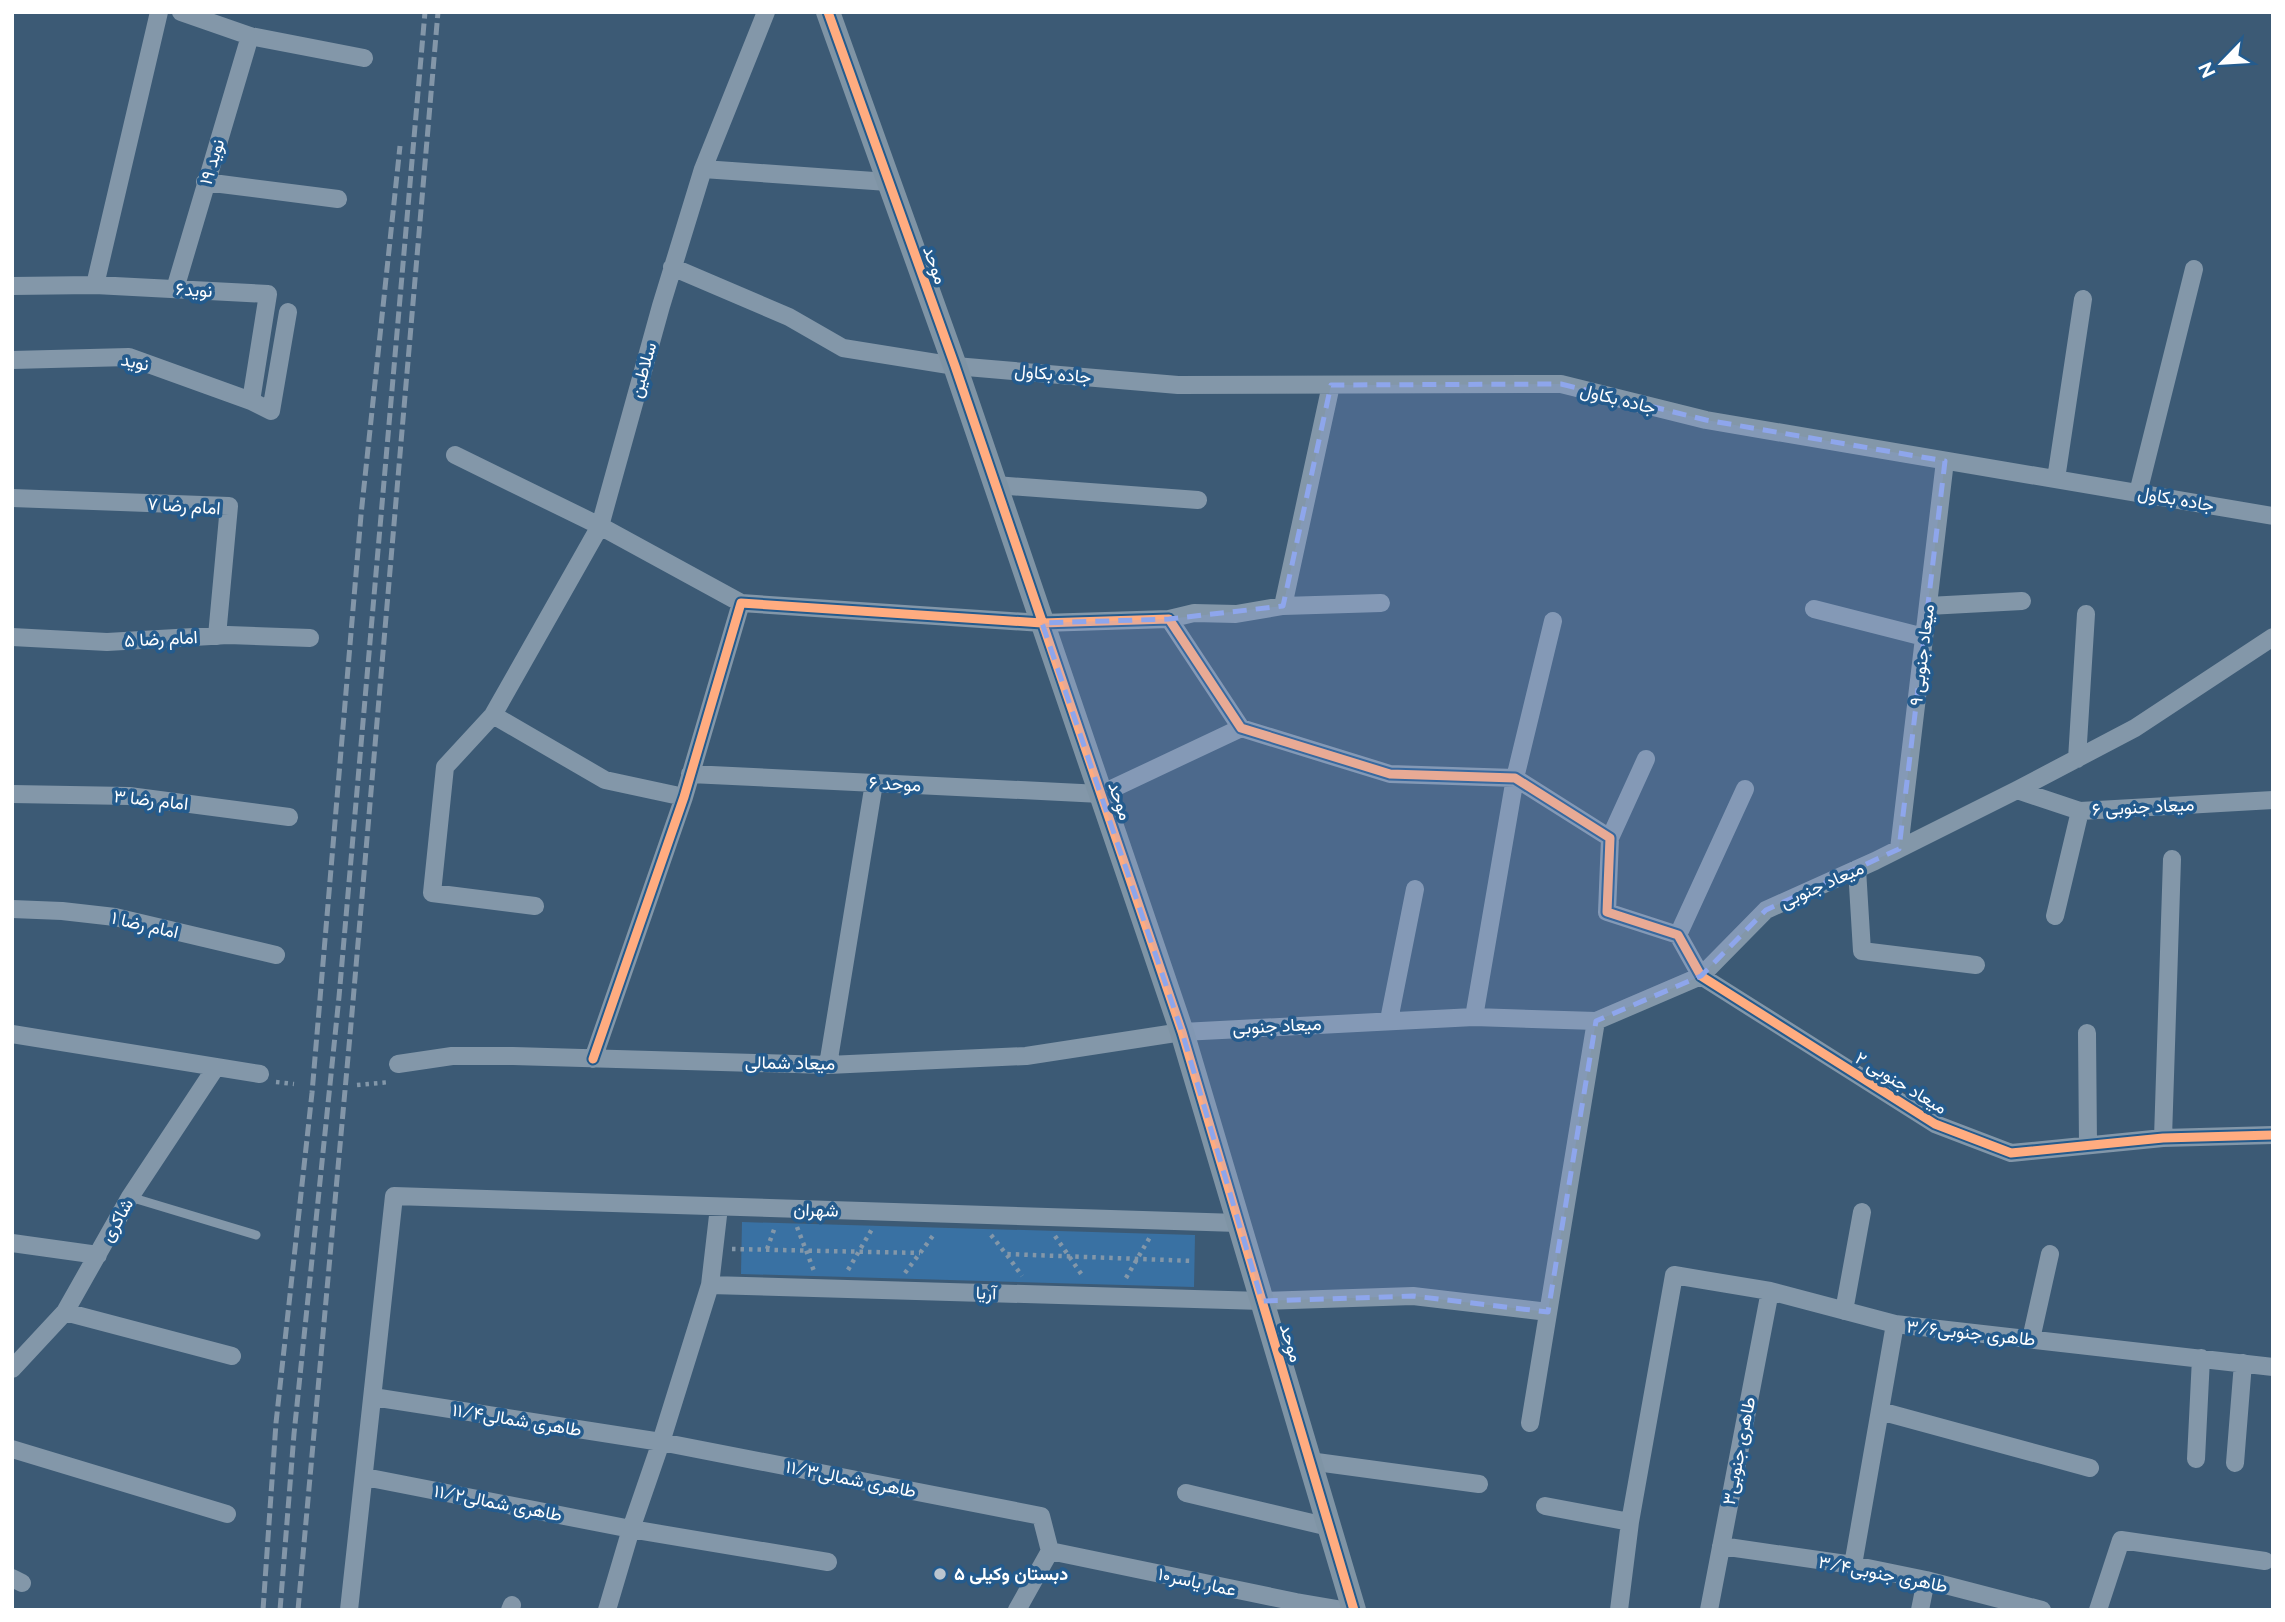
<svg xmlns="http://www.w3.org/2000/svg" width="2285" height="1622" font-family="Raleway,Vazirmatn,sans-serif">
<rect width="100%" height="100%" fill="#3c5a75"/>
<path fill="#3971a3" d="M742,1222L1195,1235L1194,1287L741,1274Z"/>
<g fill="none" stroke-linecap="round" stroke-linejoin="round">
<path stroke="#8397a9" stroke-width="4.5" stroke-dasharray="3.5 5" stroke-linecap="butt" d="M276,1082L294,1084
M357,1085L390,1082
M797,1227L814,1271
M991,1235L1006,1254L1194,1261
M1055,1236L1084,1278
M732,1249L920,1253
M767,1249L775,1227
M1007,1255L1022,1276
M848,1270L872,1229
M905,1273L935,1233
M1126,1278L1150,1237"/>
<path stroke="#8397a9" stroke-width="9" d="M130,1197L256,1235"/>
<path stroke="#8397a9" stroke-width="18" d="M181,12L250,36L364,58
M703,169L888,182
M205,182L338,199
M672,267L789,317L843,348L955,366L1178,385L1561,384L1706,420L2273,516
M95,285L159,12
M12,286L95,285L268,294L251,401
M175,289L250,36
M12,360L129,357L251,401L271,411L288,312
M455,455L600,526L741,603
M2056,479L2083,299
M995,485L1198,500
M2138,493L2194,269
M12,498L229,506L217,636
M1283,606L1331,385
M1928,606L2022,601
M1814,609L1924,637
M1169,619L1194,613L1236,614L1283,606L1381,603
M12,637L107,642L228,635L310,638
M493,715L605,780L684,797
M2077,759L2086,614
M690,774L1101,794L1241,728
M2017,790L2080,811L2273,800
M12,794L129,796L289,817
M1610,838L1646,759
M1899,849L1945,461
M1857,869L1862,951L1976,965
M535,906L432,893L445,767L493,715L600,526L661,306L703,169L766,12
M12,909L62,911L115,917L276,955
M2055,916L2080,811
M1678,935L1745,789
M1474,1017L1515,778L1553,621
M1389,1020L1415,889
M2087,1033L2088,1145
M12,1034L260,1074
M593,1059L684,797L741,603L1042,623L1169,619L1241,728L1390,774L1515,778L1610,838L1607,912L1678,935L1701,976L1935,1124L2011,1153L2163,1138L2273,1135
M398,1064L452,1056H513L828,1065L1026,1056L1182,1032L1474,1017L1596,1021L1701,976L1766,910L1875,861L2017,790L2135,728L2273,637
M828,1065L874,783
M2163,1138L2172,859
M12,1243L98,1255
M710,1285L1262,1301L1413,1296L1548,1312
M1844,1311L1862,1212
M65,1312L232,1356
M2031,1339L2050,1254
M12,1369L65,1312L130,1197L216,1067
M373,1397L661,1442L1041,1516L1050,1551L1017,1610
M1880,1411L2090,1468
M1530,1423L1596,1021
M12,1449L227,1514
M2196,1459L2201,1358
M1309,1461L1479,1484
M2235,1463L2243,1363
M365,1477L631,1529L828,1562
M1186,1493L1329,1527
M1545,1506L1630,1522
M1721,1546L1853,1565L1926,1580L2042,1610
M1050,1551L1296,1602L1343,1610
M1853,1565L1895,1324
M12,1578L22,1583
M349,1610L394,1196L1238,1223
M510,1610L512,1605
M607,1610L631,1529L661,1442L710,1285L719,1207
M1619,1610L1630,1522L1674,1275L1770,1291L1895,1324L2273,1367
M1709,1610L1770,1291
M1920,1610L1926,1580
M2098,1610L2121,1540L2265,1561"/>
<path stroke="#7f94a5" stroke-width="24" d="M828,12L955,366L1182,1032L1354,1610"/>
<path stroke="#8396a8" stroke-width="5" stroke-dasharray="12 5" stroke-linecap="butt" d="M263,1610L276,1423L312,1093L361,515L400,146
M280,1610L294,1434L339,997L425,12
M298,1610L352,1013L438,12"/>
<g stroke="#245b8d" stroke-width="13">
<path id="cycleway" d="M828,12L955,366L1182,1032L1354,1610
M593,1059L684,797L741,603L1042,623L1169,619L1241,728L1390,774L1515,778L1610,838L1607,912L1678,935L1701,976L1935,1124L2011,1153L2163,1138L2273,1135"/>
</g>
<use href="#cycleway" stroke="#ffac80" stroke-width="9"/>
</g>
<path fill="#8ea6ec" fill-opacity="0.2" stroke="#8ea6ec" stroke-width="5" stroke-dasharray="14 9" stroke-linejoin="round" d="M1561,384L1706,420L1945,461L1899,849L1766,910L1701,976L1596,1021L1548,1312L1413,1296L1262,1301L1182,1032L1042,623L1169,619L1283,606L1331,385Z"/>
<circle fill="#bbc5cf" stroke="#245b8d" stroke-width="2.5" cx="940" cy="1574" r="7"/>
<g text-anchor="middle" stroke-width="7" stroke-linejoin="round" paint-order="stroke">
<g font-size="18" fill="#fff" stroke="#245b8d">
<text transform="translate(212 162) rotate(-73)" y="6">نوید ۱۹</text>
<text transform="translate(935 265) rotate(70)" y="6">موحد</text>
<text transform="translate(194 290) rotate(3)" y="6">نوید۶</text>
<text transform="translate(135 362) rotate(12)" y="6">نوید</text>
<text transform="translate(643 370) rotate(-74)" y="6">سلاطین</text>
<text transform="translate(1053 374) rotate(5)" y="6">جاده بکاول</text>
<text transform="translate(1618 399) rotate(14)" y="6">جاده بکاول</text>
<text transform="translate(2176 499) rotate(10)" y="6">جاده بکاول</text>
<text transform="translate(184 506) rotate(4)" y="6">امام رضا ۷</text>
<text transform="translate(161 639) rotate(-3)" y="6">امام رضا ۵</text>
<text transform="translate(1922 655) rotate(-83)" y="6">میعاد جنوبی ۹</text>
<text transform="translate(895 784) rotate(3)" y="6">موحد ۶</text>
<text transform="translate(151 800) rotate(6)" y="6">امام رضا ۳</text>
<text transform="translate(1120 801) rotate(71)" y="6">موحد</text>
<text transform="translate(2143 807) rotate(-3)" y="6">میعاد جنوبی ۶</text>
<text transform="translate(1822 885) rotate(-24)" y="6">میعاد جنوبی</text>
<text transform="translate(145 925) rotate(13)" y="6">امام رضا ۱</text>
<text transform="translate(1277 1026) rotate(-3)" y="6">میعاد جنوبی</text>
<text transform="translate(790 1063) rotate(1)" y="6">میعاد شمالی</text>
<text transform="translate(1901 1083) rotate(31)" y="6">میعاد جنوبی ۲</text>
<text transform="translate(816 1210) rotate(2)" y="6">شهران</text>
<text transform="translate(117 1220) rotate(-60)" y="6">شاکری</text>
<text transform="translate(986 1293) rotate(2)" y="6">آریا</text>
<text transform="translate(1971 1333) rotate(6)" y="6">طاهری جنوبی۳/۶</text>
<text transform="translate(1291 1343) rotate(73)" y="6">موحد</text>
<text transform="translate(517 1420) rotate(9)" y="6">طاهری شمالی۱۱/۴</text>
<text transform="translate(1739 1451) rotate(-79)" y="6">طاهری جنوبی۳</text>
<text transform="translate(851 1479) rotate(11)" y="6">طاهری شمالی۱۱/۳</text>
<text transform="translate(498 1503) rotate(11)" y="6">طاهری شمالی۱۱/۲</text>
<text transform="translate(1883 1574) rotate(11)" y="6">طاهری جنوبی۳/۴</text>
<text transform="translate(1197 1582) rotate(12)" y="6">عمار یاسر۱۰</text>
</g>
<g font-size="18" font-weight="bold" fill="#fff" stroke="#245b8d" text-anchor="start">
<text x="954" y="1580">دبستان وکیلی ۵</text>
</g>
</g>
<rect width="2285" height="1622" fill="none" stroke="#ffffff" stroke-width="28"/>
<g transform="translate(2222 63) rotate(245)" stroke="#245b8d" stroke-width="5" paint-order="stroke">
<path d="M0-5L12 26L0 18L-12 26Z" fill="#ffffff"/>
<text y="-10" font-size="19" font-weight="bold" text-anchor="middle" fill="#ffffff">N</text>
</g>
</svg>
